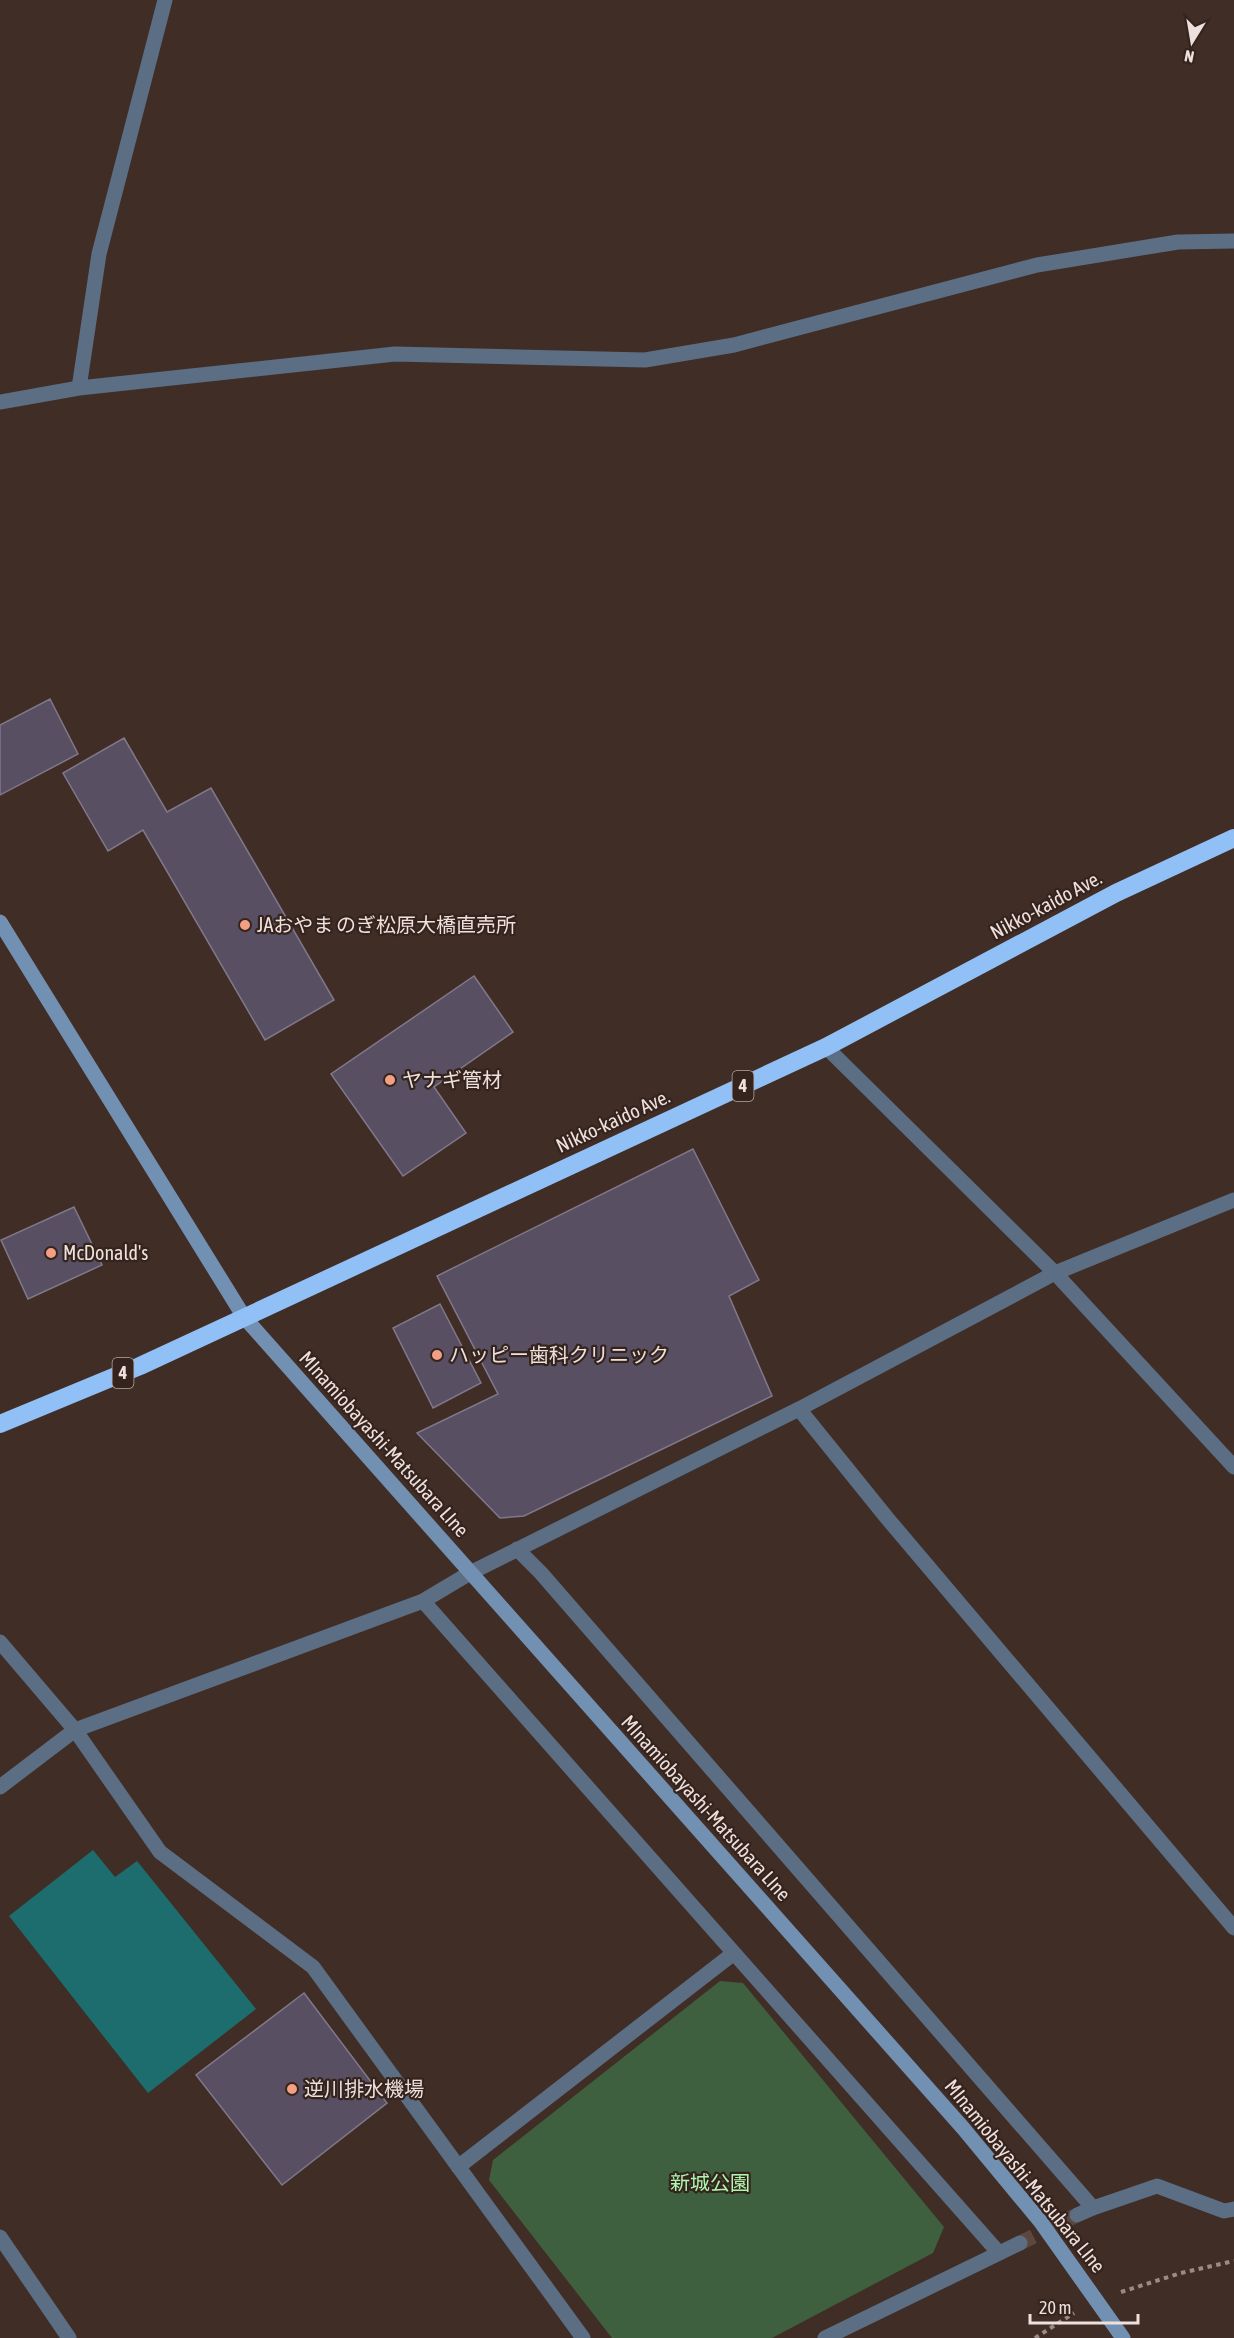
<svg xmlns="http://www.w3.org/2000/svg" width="1234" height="2338" font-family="'Asap Condensed','Noto Sans JP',sans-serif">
<rect width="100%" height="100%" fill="#402d26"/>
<path fill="#3e603f" d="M720,1981L743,1983L944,2227L933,2253L772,2338H612L489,2180L493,2160Z"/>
<path fill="#1d6c6e" d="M93,1850L115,1877L137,1861L256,2009L148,2093L9,1916Z"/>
<path fill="#585062" stroke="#80788b" stroke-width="1.5" d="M50,699L78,754L0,795V725Z
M124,738L167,812L211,788L334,1000L265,1040L143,830L108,851L63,773Z
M474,976L513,1032L434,1087L466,1133L403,1176L331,1074Z
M693,1149L759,1280L729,1296L772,1396L524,1516L500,1518L417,1433L498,1394L437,1276Z
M74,1207L102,1265L28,1299L1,1240Z
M440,1304L481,1383L433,1408L393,1328Z
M304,1993L387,2103L282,2185L196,2075Z"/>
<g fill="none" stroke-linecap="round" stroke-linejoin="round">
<path stroke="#5a4841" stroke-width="15" stroke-dasharray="15 8" stroke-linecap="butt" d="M1020,2243L1077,2215"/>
<path stroke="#9b8b86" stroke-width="4" stroke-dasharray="4.5 4.5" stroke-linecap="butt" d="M1121,2292L1181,2273L1234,2261
M1035,2338L1074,2313"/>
<path stroke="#5b6e84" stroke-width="15" d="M79,388L99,254L165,0
M0,402L79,388L395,354L645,360L734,345L1037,265L1178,242L1234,241
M826,1047L1055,1273L1234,1467
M799,1409L887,1518L1234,1928
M517,1549L541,1573L1093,2208
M423,1601L999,2253
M0,1642L75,1730L160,1852L313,1967L583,2338
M0,1787L75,1730L423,1601L470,1573L799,1409L1055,1273L1234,1200
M458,2167L734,1953
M1077,2215L1093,2208L1157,2186L1224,2211L1234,2209
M0,2237L69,2338
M825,2338L1020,2243"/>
<path stroke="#7290b2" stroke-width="15" d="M0,922L244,1317L963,2128L1040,2221L1123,2338"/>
<path stroke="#91c0f6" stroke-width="18" d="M0,1424L140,1366L826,1047L1116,893L1234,838"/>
</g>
<g fill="#f39f83" stroke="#35231d" stroke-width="2">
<circle cx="245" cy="925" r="6"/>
<circle cx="390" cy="1080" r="6"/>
<circle cx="51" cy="1253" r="6"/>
<circle cx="437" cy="1355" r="6"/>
<circle cx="292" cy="2089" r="6"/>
</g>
<g text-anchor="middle" stroke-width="4.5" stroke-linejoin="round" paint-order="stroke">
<g fill="#35231d" stroke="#b6a8a3" stroke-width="1.5">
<rect x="732.5" y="1071" width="21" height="30" rx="4.5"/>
<rect x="112.5" y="1358" width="21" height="30" rx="4.5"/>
</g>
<g font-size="18" font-weight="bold" fill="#eee1dd">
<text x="743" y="1092">4</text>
<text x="123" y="1379">4</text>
</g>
<g font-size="20" fill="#eee1dd" stroke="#35231d">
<text transform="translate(1046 905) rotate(-28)" y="7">Nikko-kaido Ave.</text>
<text transform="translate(613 1121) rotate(-25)" y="7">Nikko-kaido Ave.</text>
<text transform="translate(384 1444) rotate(48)" y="7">MInamiobayashi-Matsubara LIne</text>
<text transform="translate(706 1808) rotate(48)" y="7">MInamiobayashi-Matsubara LIne</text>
<text transform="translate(1025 2176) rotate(51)" y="7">MInamiobayashi-Matsubara LIne</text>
</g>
<g font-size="20" fill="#eee1dd" stroke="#35231d" text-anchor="start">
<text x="257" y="932">JAおやま のぎ松原大橋直売所</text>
<text x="402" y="1087">ヤナギ管材</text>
<text x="63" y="1260">McDonald's</text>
<text x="449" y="1362">ハッピー歯科クリニック</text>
<text x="304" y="2096">逆川排水機場</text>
</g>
<g font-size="20" fill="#acf6ad" stroke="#35231d">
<text x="710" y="2190">新城公園</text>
</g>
</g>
<g transform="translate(1192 42) rotate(191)" stroke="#35231d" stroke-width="4.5" paint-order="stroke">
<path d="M0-4.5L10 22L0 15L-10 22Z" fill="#eee1dd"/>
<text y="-9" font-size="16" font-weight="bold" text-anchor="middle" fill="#eee1dd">N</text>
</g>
<path d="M1030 2314v9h108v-9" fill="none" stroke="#eee1dd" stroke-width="3"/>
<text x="1039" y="2314" font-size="18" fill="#eee1dd" stroke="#35231d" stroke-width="4.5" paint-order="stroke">20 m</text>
</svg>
